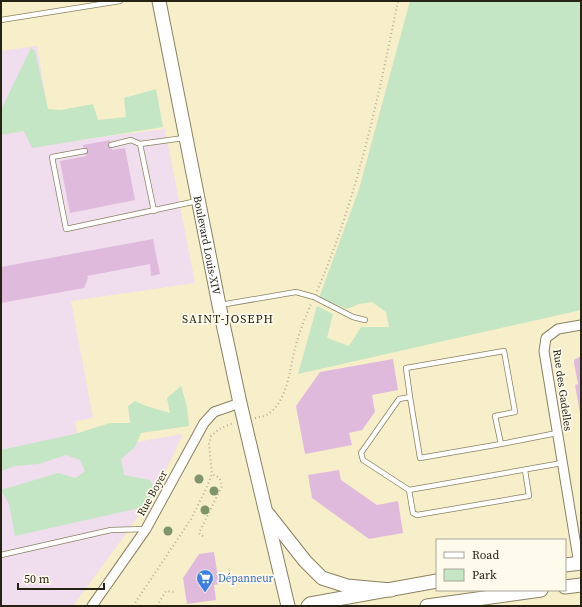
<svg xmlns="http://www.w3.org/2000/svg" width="582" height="607" font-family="'Source Serif 4',serif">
<rect width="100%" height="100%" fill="#f7eeca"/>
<path fill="#f0dded" d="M37,46L53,143L165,129L195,283L71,301L93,418L75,421L80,452L183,434L154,495L73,606H1V51Z"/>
<path fill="#c5e6c4" d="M410,1H581V310L298,374L317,306L333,314L327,338L349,346L361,327H389L386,312L372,302L359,304L347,309L319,298L359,189Z
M31,48L35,51L48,109L61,110L93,104L98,120L126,117L124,98L156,89L163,127L32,148L24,131L1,135V110Z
M181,386L187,407L189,426L141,433L135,447L121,459L124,475L150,480L158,495L144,507L15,536L9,504L1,490L58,473L76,478L85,471L80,460L66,455L39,464L15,466L1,471V450L75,434L110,423H130L128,406L135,401L146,406L170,413L167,398Z"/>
<path fill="#e0badc" d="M110,140L112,150L125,148L135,200L70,213L60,161L86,156L83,145Z
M153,239L160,274L151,276L150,264L87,276L88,278L84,288L1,303V267Z
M581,356V412L580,413L575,385L578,384L574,363V360Z
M393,359L398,390L372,395L375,412L362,430L349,433L352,445L305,454L296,406L320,372Z
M339,470L341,480L377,505L398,501L403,533L369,539L312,498L308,475Z
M214,552L219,584L214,585L216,600L187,604L183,578L199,554Z"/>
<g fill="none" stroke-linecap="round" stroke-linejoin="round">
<g stroke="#8a8262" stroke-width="6">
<path id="lane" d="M1,20L120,1
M140,144L154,211
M111,145L131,140L140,144L184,138
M85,151L52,157L66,229L197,201
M220,305L296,292L314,297L353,317L365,320
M410,397L420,458L501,444
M557,433L501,444L495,416L515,412L504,351L406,368L410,397L399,399L361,453L363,460L409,490L562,463
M409,490L413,513L417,515L529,496L525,470
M1,555L111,530L146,529"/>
</g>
<g stroke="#8a8262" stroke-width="11">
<path id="street" d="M579,564L544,351L546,338L558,329L581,325
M92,606L146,529L204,423L214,412L240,403"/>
</g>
<g stroke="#8a8262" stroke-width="15">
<g id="secondary">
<path id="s1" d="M159,1L219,305L240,403L288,606"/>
<path d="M268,514L305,561L322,578L347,586L391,590"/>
<path d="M565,565L581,563"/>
<path d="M565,587L581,585"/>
<path d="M308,606L310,604L437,581"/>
<path d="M427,606L541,590"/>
</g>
</g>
<path stroke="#b6af92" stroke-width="2" stroke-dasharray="1 3" stroke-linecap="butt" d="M317,291C357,198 378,100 398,1
M255,418C258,417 261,417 264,416C287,407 290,368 295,348C299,333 305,318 311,304
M203,536L200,535L199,533L222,486C221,479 219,477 212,474
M133,606L191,519L206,489L212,474L209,444L211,436L219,429L233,423
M157,606L166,591L175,592"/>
<use href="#lane" stroke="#fff" stroke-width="4.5"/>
<use href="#street" stroke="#fff" stroke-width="9"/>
<use href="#secondary" stroke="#fff" stroke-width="13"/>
</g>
<g fill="#7f956b">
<circle cx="199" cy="479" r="4.5"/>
<circle cx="214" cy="491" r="4.5"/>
<circle cx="205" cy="510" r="4.5"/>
<circle cx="168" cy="531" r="4.5"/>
</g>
<defs>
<g id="supermarket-pin" transform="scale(0.9)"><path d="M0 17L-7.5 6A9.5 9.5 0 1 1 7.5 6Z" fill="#3f7fe0" stroke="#fefbed"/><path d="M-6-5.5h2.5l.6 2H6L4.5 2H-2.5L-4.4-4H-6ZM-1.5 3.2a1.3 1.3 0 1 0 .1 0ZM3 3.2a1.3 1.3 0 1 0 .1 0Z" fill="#fff"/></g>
</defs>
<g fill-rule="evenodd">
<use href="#supermarket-pin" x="205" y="578"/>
</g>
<g text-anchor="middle" stroke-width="3.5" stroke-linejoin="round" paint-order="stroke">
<g font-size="11" fill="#262315" stroke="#fefbed">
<text dy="4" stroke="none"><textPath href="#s1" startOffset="249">Boulevard Louis-XIV</textPath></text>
<text transform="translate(563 390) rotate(82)" y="4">Rue des Gadelles</text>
<text transform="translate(152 493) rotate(-61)" y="4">Rue Boyer</text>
</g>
<g font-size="11" fill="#366cbe" stroke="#fefbed" text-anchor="start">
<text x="218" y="582">Dépanneur</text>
</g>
<g font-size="12" letter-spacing="1" fill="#262315" stroke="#fefbed">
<text x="228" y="323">SAINT-JOSEPH</text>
</g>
</g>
<rect width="582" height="607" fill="none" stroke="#262315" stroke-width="4"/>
<rect x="436" y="539" width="130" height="52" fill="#fefbed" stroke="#a8a597"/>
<rect x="444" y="552" width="20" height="6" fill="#ffffff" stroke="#a8a597"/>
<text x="472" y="559" font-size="12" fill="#262315">Road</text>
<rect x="444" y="569" width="20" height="12" fill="#c5e6c4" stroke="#a8a597"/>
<text x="472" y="579" font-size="12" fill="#262315">Park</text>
<path d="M18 583v6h86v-6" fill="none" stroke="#262315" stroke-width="2"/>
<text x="24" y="583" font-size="12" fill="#262315" stroke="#fefbed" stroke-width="3" paint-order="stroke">50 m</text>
</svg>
